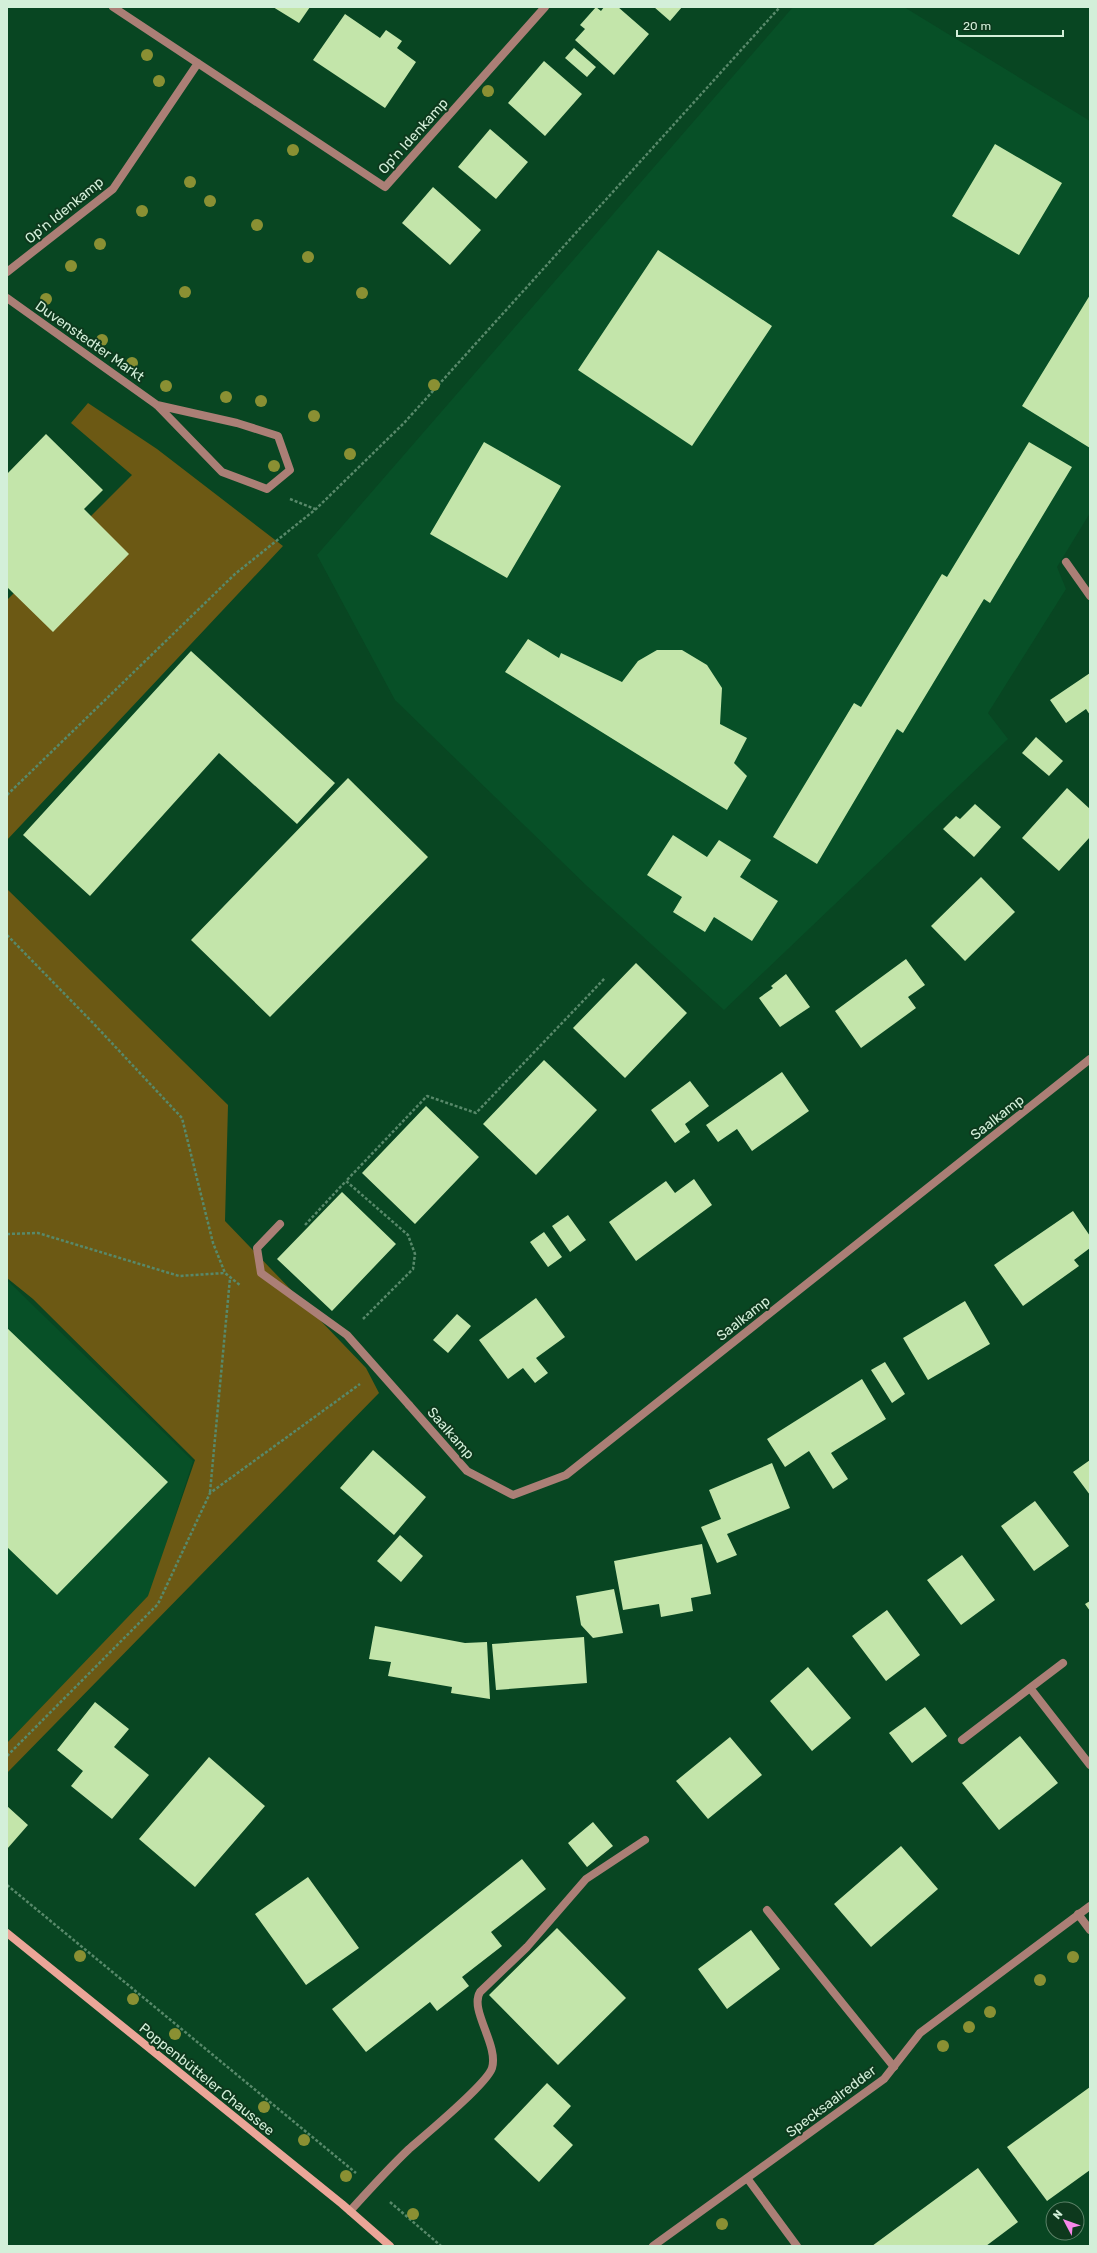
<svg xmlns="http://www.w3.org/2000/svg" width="1097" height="2253" font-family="Rubik,sans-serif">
<rect width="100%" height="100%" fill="#084622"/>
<path fill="#075027" d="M793,7H904L1090,121V513L1057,567L1066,589L988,713L1008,739L724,1010L587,886L395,700L317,555Z
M7,1280L193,1461L149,1597L7,1743Z"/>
<path fill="#6c5914" d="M88,403L157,449L283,546L7,840V600L132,475L71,423Z
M7,889L228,1105L225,1221L366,1368L379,1393L7,1773V1743L148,1596L195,1460L33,1299L7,1278Z"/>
<path fill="#c3e5aa" d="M273,7H310L299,23Z
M596,7L601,11L604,7H618L649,34L614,75L575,40L585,29L580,25Z
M654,7H682L670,21Z
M345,14L380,38L386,30L402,41L397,48L416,62L385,108L313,60Z
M574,48L596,67L587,77L565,58Z
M544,61L582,94L545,136L508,103Z
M490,129L528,162L496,199L458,167Z
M995,144L1062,183L1019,255L952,216Z
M433,187L481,230L450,265L402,223Z
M658,250L772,326L692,446L578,370Z
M1090,295V448L1022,406Z
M46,434L103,490L84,509L129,554L53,632L7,587V474Z
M484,442L561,486L507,578L430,534Z
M1029,442L1072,467L990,603L984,599L903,733L897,729L817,864L773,837L854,703L861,707L942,574L947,577Z
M528,639L559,658L561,653L622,682L638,661L657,650H682L707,665L722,688L720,724L747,738L734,763L747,776L727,810L505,672Z
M191,651L335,783L297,824L219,753L90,896L23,835Z
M1090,673V715L1086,709L1066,723L1050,700Z
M1036,737L1063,761L1049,776L1022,753Z
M348,778L428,857L270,1017L191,940Z
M1067,788L1090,809V837L1059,871L1022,838Z
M975,804L1001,827L974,857L943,829L956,816L960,819Z
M673,835L707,857L719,840L751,860L740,877L778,901L752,941L714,917L705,932L673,912L682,897L647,875Z
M981,877L1015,912L965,961L931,926Z
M906,959L925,985L908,997L916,1008L861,1048L835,1011Z
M636,963L687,1013L625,1078L573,1028Z
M786,974L810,1007L780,1027L759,998L773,988L771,986Z
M544,1060L597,1110L536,1175L483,1124Z
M782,1072L809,1111L752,1151L737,1129L718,1142L706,1125Z
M690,1081L709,1106L685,1124L690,1132L675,1143L651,1110Z
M426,1106L479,1157L415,1224L362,1173Z
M694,1179L712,1205L636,1261L609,1222L666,1181L675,1193Z
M342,1192L396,1244L332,1311L277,1259Z
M1073,1211L1090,1236V1248L1074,1260L1079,1266L1023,1306L994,1265Z
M568,1215L586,1240L570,1252L552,1226Z
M544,1232L562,1257L548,1267L530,1242Z
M536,1298L565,1337L536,1358L548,1373L535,1383L523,1368L508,1379L479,1340Z
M965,1301L990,1344L928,1380L903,1338Z
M457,1314L471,1326L448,1353L433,1340Z
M7,1328L168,1482L57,1595L7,1547Z
M885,1362L905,1394L892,1403L871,1370Z
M862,1379L886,1419L831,1453L848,1479L833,1489L809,1451L785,1467L767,1439Z
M373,1450L426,1497L394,1535L340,1488Z
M1090,1460V1495L1073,1472Z
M772,1463L790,1508L727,1534L737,1555L717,1563L701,1527L721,1519L709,1490Z
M1035,1501L1069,1546L1034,1571L1001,1526Z
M400,1535L423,1556L401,1582L377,1561Z
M702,1544L711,1594L691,1598L693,1611L661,1617L659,1604L623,1610L614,1561Z
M962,1555L995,1600L961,1625L927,1580Z
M614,1589L623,1633L593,1638L581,1625L576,1596Z
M1090,1601V1611L1085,1604Z
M887,1610L920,1655L886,1681L852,1636Z
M375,1626L465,1643L487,1642L490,1699L451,1693L452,1687L388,1676L391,1662L369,1659Z
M584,1637L587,1683L496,1690L492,1644Z
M808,1667L851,1718L812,1751L770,1701Z
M95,1702L129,1729L114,1747L149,1775L112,1819L71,1786L83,1771L57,1750Z
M925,1707L947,1736L912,1763L889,1733Z
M1020,1736L1058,1783L999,1830L962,1783Z
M730,1737L762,1775L708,1819L676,1781Z
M209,1757L265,1806L195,1887L139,1839Z
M7,1806L28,1825L7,1849Z
M593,1822L613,1846L587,1867L568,1843Z
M901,1846L938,1889L871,1947L834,1904Z
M522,1859L546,1889L491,1932L502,1946L462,1977L469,1986L437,2011L430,2002L366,2052L332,2009Z
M308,1877L359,1948L306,1985L255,1914Z
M557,1928L626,1998L558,2065L489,1995Z
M751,1930L780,1969L727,2009L698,1969Z
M547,2083L571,2106L553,2126L573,2145L539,2182L494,2139Z
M1090,2087V2170L1047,2201L1007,2147Z
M978,2168L1018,2222L986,2246H872Z"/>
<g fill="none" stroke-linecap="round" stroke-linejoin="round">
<path stroke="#58896a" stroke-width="2.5" stroke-dasharray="3 2" stroke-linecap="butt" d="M290,499L315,509
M7,795L235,574L316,509L404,423L780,7
M7,935L94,1024L182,1118L213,1243L225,1273L241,1286
M305,1225L346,1181
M7,1234L38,1233L179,1276L225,1273
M363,1319L413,1269L415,1254L408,1235L346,1181L427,1096L476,1113L605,978
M210,1492L230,1278
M7,1756L158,1604L210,1493L360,1384
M7,1885L356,2173
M390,2202L441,2246"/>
<path stroke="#ab7f76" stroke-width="8" d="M1066,562L1090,596
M280,1224L257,1248L261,1273L347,1335L409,1405
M1030,1688L1063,1663
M962,1740L1030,1688L1090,1765
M767,1910L894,2067
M350,2211C369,2190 388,2169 409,2149C425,2135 487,2084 492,2068C499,2045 469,2010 480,1992L527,1947L586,1879L645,1840"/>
<path stroke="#ab7f76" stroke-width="8" d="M113,7L385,187L545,7
M7,272L113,189L198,63
M7,298L157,405L222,472L267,489L290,470L278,436L237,423L157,405
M409,1405L467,1471L513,1495L566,1475L1090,1059
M1078,1914L1090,1930
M747,2178L797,2246
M653,2246L884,2079L920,2033L1090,1906"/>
<path stroke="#eba698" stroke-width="8" d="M7,1933L342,2204L390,2246"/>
</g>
<g fill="#8a9033">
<circle cx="147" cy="55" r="6"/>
<circle cx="159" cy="81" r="6"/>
<circle cx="488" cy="91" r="6"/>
<circle cx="293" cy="150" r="6"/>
<circle cx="190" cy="182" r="6"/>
<circle cx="210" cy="201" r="6"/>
<circle cx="142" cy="211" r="6"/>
<circle cx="257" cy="225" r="6"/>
<circle cx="100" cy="244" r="6"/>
<circle cx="308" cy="257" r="6"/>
<circle cx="71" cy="266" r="6"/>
<circle cx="185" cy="292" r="6"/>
<circle cx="362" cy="293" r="6"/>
<circle cx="46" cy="299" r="6"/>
<circle cx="102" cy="340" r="6"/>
<circle cx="132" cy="363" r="6"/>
<circle cx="434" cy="385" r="6"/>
<circle cx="166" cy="386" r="6"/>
<circle cx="226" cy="397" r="6"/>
<circle cx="261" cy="401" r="6"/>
<circle cx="314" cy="416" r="6"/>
<circle cx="350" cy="454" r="6"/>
<circle cx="274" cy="466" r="6"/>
<circle cx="80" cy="1956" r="6"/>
<circle cx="1073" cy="1957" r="6"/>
<circle cx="1040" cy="1980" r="6"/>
<circle cx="133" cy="1999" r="6"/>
<circle cx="990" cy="2012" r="6"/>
<circle cx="969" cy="2027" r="6"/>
<circle cx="175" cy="2034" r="6"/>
<circle cx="943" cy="2046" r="6"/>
<circle cx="264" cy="2107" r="6"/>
<circle cx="304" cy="2140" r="6"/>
<circle cx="346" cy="2176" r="6"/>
<circle cx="413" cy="2214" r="6"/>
<circle cx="722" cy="2224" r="6"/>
</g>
<g text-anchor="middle" stroke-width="4" stroke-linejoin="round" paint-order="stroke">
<g font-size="14" fill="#d3efd9" stroke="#0d391d">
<text transform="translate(413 136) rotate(-48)" y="5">Op'n Idenkamp</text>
<text transform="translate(64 210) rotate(-39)" y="5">Op'n Idenkamp</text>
<text transform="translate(90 341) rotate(35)" y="5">Duvenstedter Markt</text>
<text transform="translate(997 1117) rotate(-38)" y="5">Saalkamp</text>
<text transform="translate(743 1318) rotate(-38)" y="5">Saalkamp</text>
<text transform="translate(451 1433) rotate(49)" y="5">Saalkamp</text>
<text transform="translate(207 2079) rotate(39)" y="5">Poppenbütteler Chaussee</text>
<text transform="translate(831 2101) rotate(-37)" y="5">Specksaalredder</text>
</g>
</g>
<rect width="1097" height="2253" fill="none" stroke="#d3efd9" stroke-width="16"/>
<g transform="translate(1065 2221) rotate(311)"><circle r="19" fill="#0d391d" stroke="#5c8268"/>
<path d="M0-3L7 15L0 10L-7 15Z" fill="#f888ea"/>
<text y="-6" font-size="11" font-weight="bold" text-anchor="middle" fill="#d3efd9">N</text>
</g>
<path d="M957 30v6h106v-6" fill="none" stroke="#d3efd9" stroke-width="2"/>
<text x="963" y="30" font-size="12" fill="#d3efd9" stroke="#0d391d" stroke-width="3" paint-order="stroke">20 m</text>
</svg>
